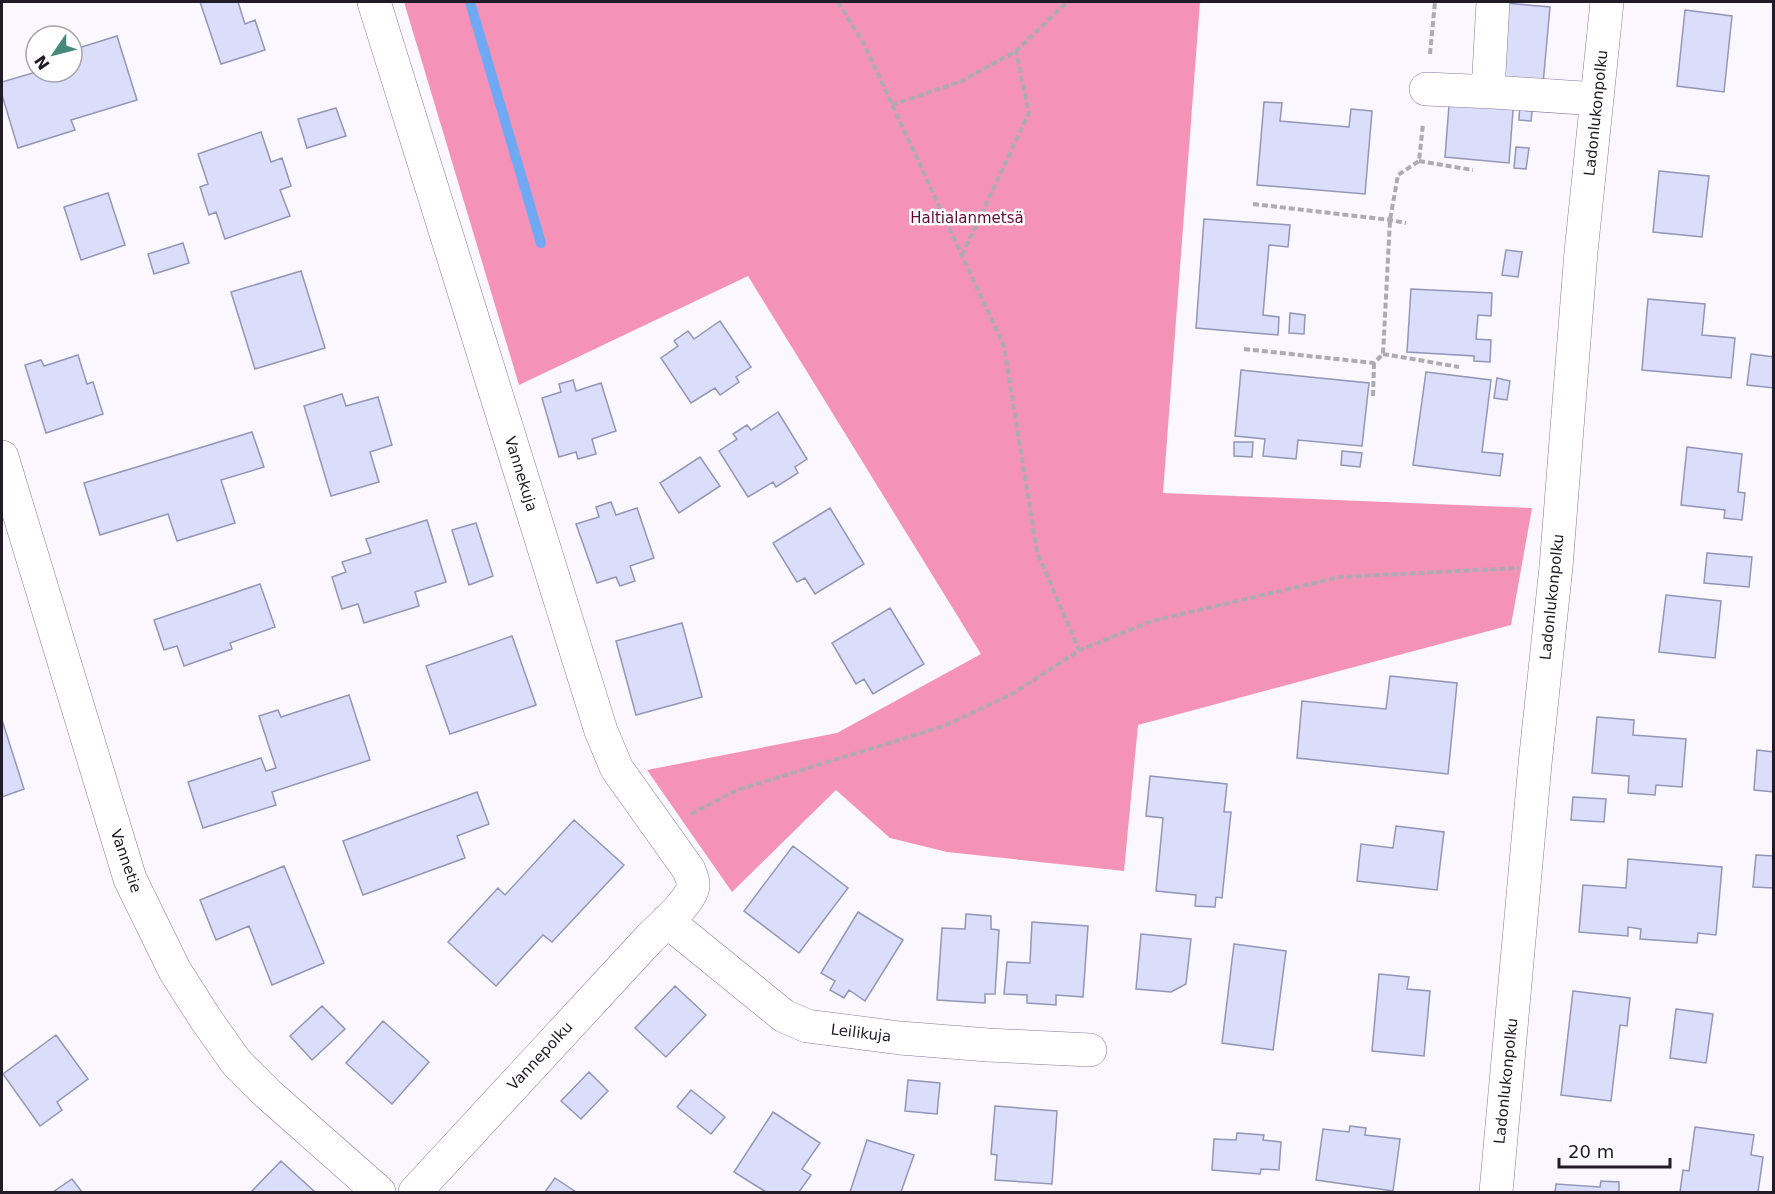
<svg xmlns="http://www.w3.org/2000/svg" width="1775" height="1194" font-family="'DejaVu Sans',sans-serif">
<rect width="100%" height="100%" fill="#faf7fe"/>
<path fill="#f493b7" d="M404,2H1200L1163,493L1532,508L1511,625L1138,725L1124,871L947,852L890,838L836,790L732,892L647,770L837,733L981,654L748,276L519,385Z"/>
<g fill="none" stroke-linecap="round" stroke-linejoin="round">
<path stroke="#70a9f3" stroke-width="10" d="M470,2L541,243"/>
</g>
<path fill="#dbdefa" stroke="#9396b7" stroke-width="1.5" d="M200,2H238L245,24L255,20L265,50L221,64Z
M1505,3L1550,7L1543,84L1498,80Z
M1685,10L1732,16L1724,92L1677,86Z
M117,36L137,100L71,120L75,130L18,148L2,95V82L36,72H72V50Z
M1450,92L1514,98L1509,163L1445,157Z
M1520,101L1533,102L1531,121L1519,120Z
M1264,102L1282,103L1280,121L1349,127L1351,109L1372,111L1365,194L1257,185Z
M336,108L346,136L307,148L298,119Z
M261,132L271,162L282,158L291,186L280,190L290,216L225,239L216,212L209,215L200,187L208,184L198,154Z
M1516,147L1529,148L1526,169L1514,168Z
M1659,171L1709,176L1702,237L1653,232Z
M108,193L125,245L81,260L64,207Z
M1204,219L1290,225L1288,247L1269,245L1263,315L1279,317L1278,335L1196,328Z
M183,243L189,263L154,274L148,254Z
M1506,250L1522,252L1518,277L1502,275Z
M301,271L325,348L255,369L231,292Z
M1411,289L1492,293L1491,316L1478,315L1476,339L1491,340L1490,362L1474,361V356L1407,352Z
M1648,299L1705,304L1702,335L1735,338L1731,378L1642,370Z
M1290,313L1305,315L1304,334L1289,333Z
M720,321L751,367L736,377L739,382L720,395L715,388L691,403L661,358L678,346L674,341L688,331L694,339Z
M1751,354L1774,357V388L1747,385Z
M78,355L87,384L93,382L103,414L46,433L25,365L41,360L44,366Z
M1241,370L1369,383L1362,446L1298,440L1296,459L1263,456L1265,439L1235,436Z
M1426,372L1491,380L1482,452L1503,454L1500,476L1413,465Z
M1497,378L1510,381L1507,400L1494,398Z
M573,380L576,391L601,383L616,431L592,439L596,454L578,459L576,452L559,457L542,398L561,392L559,384Z
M342,394L346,406L378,397L392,445L370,452L379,482L331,496L304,406Z
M778,412L807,459L795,467L798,473L776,487L773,482L748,497L719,451L737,439L733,434L747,425L751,430Z
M252,432L264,467L221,480L235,523L177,541L168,514L100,535L84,483Z
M1234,442H1253L1252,457L1234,456Z
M1687,447L1742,454L1738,492L1745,493L1742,520L1724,518L1725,510L1681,505Z
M1342,451L1362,453L1360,467L1341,465Z
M700,457L720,486L679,513L660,483Z
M611,502L616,515L637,508L654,558L630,566L635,581L620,586L616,577L597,583L576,524L599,517L596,507Z
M830,508L864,564L815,594L805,578L797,582L773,543Z
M427,520L446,582L415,592L419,606L364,623L358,604L342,609L332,577L346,572L342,562L371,553L366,539Z
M476,523L493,576L469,585L452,530Z
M1707,553L1752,557L1749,587L1704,583Z
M260,584L275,627L230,643L232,649L184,666L177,646L164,650L154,620Z
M1666,595L1721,601L1715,658L1659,652Z
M890,608L924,664L873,694L864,679L856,684L832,643Z
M682,623L702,697L636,715L616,641Z
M512,636L536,705L450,734L426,666Z
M1390,676L1457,683L1448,774L1297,758L1302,701L1386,709Z
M349,695L370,760L272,792L276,805L203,828L188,782L261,758L266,771L276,768L259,716L278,710L281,717Z
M1597,717L1634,720L1633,735L1686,739L1682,787L1656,785L1655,795L1628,793L1629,776L1592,773Z
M2,720L24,789L2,797Z
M1757,750L1774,752V792L1754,790Z
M1150,776L1227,784L1224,812H1231L1222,898L1216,897L1215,907L1195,906L1196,895L1156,891L1163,818L1146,816Z
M477,792L489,824L457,836L465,858L363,895L343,841Z
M1573,797L1606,799L1604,822L1571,820Z
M574,820L624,865L552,942L543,935L496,986L448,942L498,888L505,895Z
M1396,826L1444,832L1437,890L1357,881L1361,844L1393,848Z
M793,846L848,888L799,953L744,911Z
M1756,855L1774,856V888L1753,887Z
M1628,859L1722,867L1716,935L1698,933L1697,943L1640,939L1641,929L1628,927V936L1579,932L1583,885L1626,888Z
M284,866L324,963L272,985L249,926L216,940L200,900Z
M858,912L903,940L865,1001L849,990L844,998L830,990L835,981L821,973Z
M966,914L991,916V929L999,930L995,994H985V1003L937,1000L942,928L965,929Z
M1032,922L1088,926L1083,997L1056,995V1005L1027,1003V995L1004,994L1007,962L1030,963Z
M1141,934L1191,939L1186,984L1171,992L1136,989Z
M1234,944L1286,951L1273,1050L1222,1043Z
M1379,974L1409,977L1407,989L1430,991L1424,1056L1372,1051Z
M675,986L706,1015L666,1057L635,1028Z
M1573,991L1630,998L1627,1026L1620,1025L1611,1101L1561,1095Z
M322,1006L345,1029L312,1060L290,1036Z
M1676,1009L1713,1014L1706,1063L1670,1058Z
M383,1021L429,1062L392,1104L346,1063Z
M56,1035L88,1079L57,1102L62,1110L40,1126L3,1074Z
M589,1072L608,1091L581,1119L561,1101Z
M908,1080L940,1083L937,1114L905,1111Z
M691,1090L725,1117L711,1134L677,1107Z
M995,1106L1057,1111L1052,1184L995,1180L997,1155L991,1154Z
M773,1112L820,1143L802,1169L811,1175L799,1192H766L734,1172Z
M1350,1126L1366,1128L1365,1135L1400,1139L1393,1191L1316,1180L1323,1129L1349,1132Z
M1695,1127L1754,1135L1751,1155L1763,1157L1758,1192H1680L1683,1170L1689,1171Z
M1237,1133L1264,1135L1263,1140L1281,1142L1279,1170L1261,1169L1260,1174L1212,1170L1214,1139L1236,1140Z
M867,1140L914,1155L901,1192H850Z
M281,1161L315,1192H251Z
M555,1178L576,1192H545Z
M72,1179L82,1192H53Z
M1601,1181L1619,1182V1192H1555L1556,1184L1600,1187Z"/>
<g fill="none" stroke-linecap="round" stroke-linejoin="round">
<g stroke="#897a99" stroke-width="34">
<path id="minor" d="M374,2L601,731L617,769L689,870C690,874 693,879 693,884C695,899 658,929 648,940L415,1192
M1426,89L1493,92L1597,99
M1488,91L1493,2
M2,457L130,879L175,971L205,1018L236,1062L268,1094L379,1192
M667,921L784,1016L807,1026L900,1038L988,1045L1090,1050
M1496,1192L1535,764L1556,567L1581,252L1607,2"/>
</g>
<path stroke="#aeaab3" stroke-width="4" stroke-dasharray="6 3" stroke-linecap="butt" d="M838,2L864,44L1004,346L1037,552L1079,650
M1430,54L1435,2
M892,105L962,81L1016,51L1067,2
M1419,161L1473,170
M1253,204L1390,220L1406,223
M962,255L1029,113L1016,51
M1244,349L1374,363L1383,354L1390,220L1398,175L1419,161L1423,124
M1383,354L1459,367
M1373,396L1374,363
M691,814L737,790L944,726L1012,694L1080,650L1152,621L1340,577L1519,568"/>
<use href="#minor" stroke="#fff" stroke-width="33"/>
</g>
<g text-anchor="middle" stroke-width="5" stroke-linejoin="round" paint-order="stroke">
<g font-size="15" fill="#201b27" stroke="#fff">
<text transform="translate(1596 113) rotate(-84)" y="5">Ladonlukonpolku</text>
<text transform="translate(521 474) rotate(73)" y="5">Vannekuja</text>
<text transform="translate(1552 597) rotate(-84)" y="5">Ladonlukonpolku</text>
<text transform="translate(126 861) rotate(71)" y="5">Vannetie</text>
<text transform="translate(861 1033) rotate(7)" y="5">Leilikuja</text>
<text transform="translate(540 1056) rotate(-47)" y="5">Vannepolku</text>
<text transform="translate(1506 1081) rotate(-84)" y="5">Ladonlukonpolku</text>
</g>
<g font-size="15" fill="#600936" stroke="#fff">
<text x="967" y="223">Haltialanmetsä</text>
</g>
</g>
<rect width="1775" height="1194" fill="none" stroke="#201b27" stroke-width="6"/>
<g transform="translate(54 54) rotate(235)"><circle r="28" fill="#ffffff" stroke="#a6a4a9" stroke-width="1.5"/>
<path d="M0-4.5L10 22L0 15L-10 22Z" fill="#45897d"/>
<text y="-9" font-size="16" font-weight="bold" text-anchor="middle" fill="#201b27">N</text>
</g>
<path d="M1559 1158v9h111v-9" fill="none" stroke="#201b27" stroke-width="3"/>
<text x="1568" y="1158" font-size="18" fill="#201b27" stroke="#ffffff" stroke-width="4.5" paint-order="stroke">20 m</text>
</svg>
